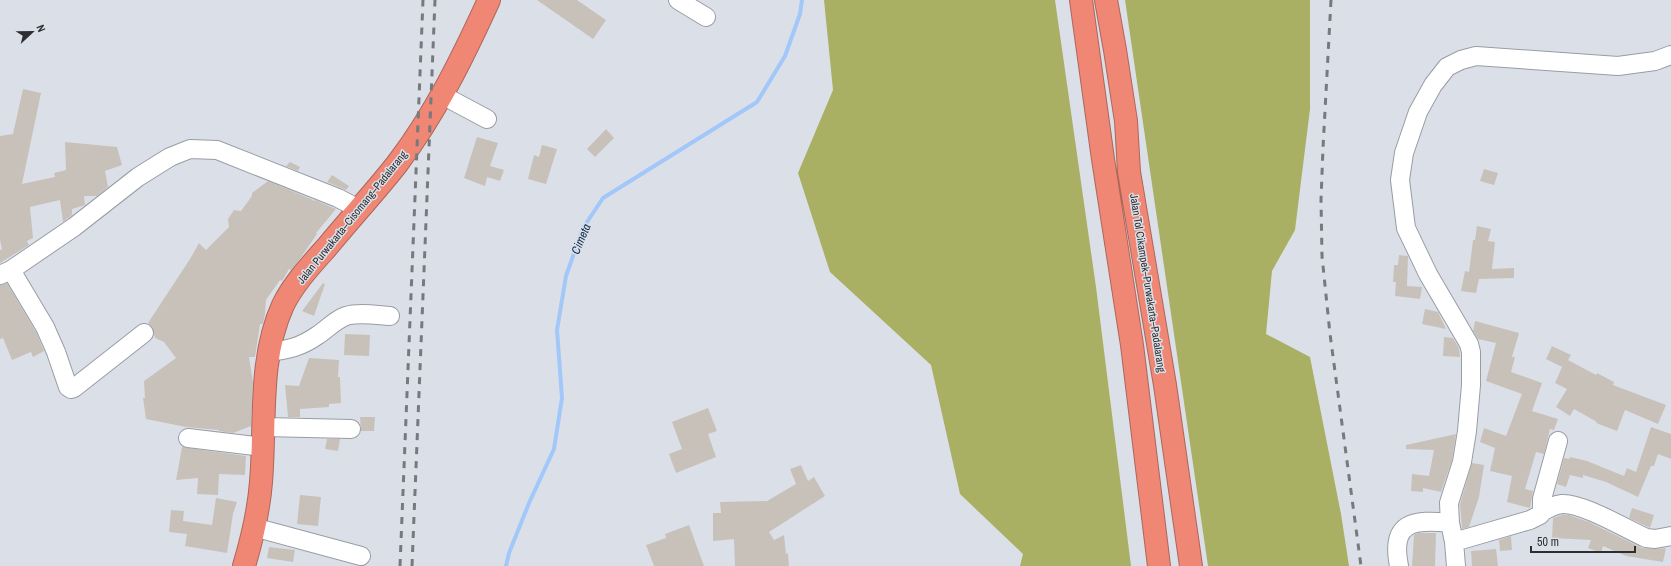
<svg xmlns="http://www.w3.org/2000/svg" width="1671" height="566" font-family="'Archivo Narrow',sans-serif">
<rect width="100%" height="100%" fill="#dbe0e8"/>
<path fill="#a9b063" d="M824,0H1055L1096,287L1131,566H1020L1023,554L960,494L931,365L830,272L798,173L833,90Z
M1125,0H1310V109L1295,230L1272,271L1266,334L1310,357L1341,514L1349,566H1208Z"/>
<g fill="none" stroke-linecap="round" stroke-linejoin="round">
<path stroke="#a2c7f9" stroke-width="4" d="M506,566L509,553L529,503L554,449L562,398L557,330L566,276L583,228L603,198L757,102L785,56L800,14L802,0"/>
</g>
<path fill="#c8c1ba" d="M537,0H577L606,20L593,39Z
M23,89L41,93L22,184L55,177L54,173L66,170L65,142L117,147L122,165L105,171L108,187L97,196H84L85,205L72,209V215L63,222L60,200L30,207L33,238L27,241L29,245L0,263V250L2,249L0,240V136L13,134Z
M606,129L614,138L595,157L587,149Z
M477,137L498,143L490,166L504,170L500,181L487,177L485,186L464,178Z
M542,145L557,149L546,184L528,179L534,155L539,157Z
M290,162L300,167L298,171L286,166Z
M1484,169L1498,173L1494,185L1480,181Z
M332,175L349,186L346,190L327,182Z
M268,181L311,199L314,201L315,200L336,209L316,233L317,234L297,263L291,270L289,269L282,281L280,280L266,300L265,314L263,324H260L255,357H249L253,382L251,426L233,433L219,431V430L186,427L146,419L143,398H145L144,381L176,358L164,342L155,338L152,327L148,323L190,259L199,243L206,250L229,227L228,219L234,210L241,211L252,196V193Z
M1477,226L1491,229L1488,241L1495,242L1492,269L1514,268V278L1479,279L1476,293L1461,291L1465,271L1469,272L1473,240H1475Z
M1399,255L1408,256L1407,286L1422,287L1420,299L1395,296L1396,282H1393L1394,265H1398Z
M7,283L36,332L44,351L33,357L31,352L12,360L3,338L0,339V285Z
M323,283L325,284L314,316L302,311Z
M1425,309L1438,312L1446,329L1422,324Z
M1475,321L1519,333L1512,357H1515L1511,372L1542,383L1532,411L1558,419L1554,430L1550,429L1544,454L1536,452L1525,489L1533,491L1530,508L1507,502L1512,476L1490,471L1495,448L1480,442L1484,428L1506,436L1522,394L1486,381L1496,343L1478,339L1473,331Z
M345,334L370,335L369,356L344,355Z
M1444,337L1453,338L1459,348L1460,357L1443,356Z
M1552,346L1571,355L1568,360L1596,375L1597,373L1614,382L1613,385L1666,405L1658,424L1625,410L1617,431L1596,423L1597,422L1574,409L1570,416L1556,407L1567,389L1555,383L1562,367L1546,359Z
M309,358L339,360L338,377H340L341,403L329,404V407L300,409V417H288L285,385L299,386Z
M708,408L717,431L708,434L716,457L676,473L669,454L682,449L672,422Z
M360,417H375L374,431H361Z
M1651,427L1671,434V459L1658,454L1654,466H1651L1638,497L1606,482L1583,475V478L1570,475L1566,487L1557,484L1564,458L1569,459L1570,457L1587,461L1624,476L1627,468L1636,472Z
M1456,434L1452,460L1441,492L1423,488V492L1411,491L1412,474L1429,476L1434,450L1406,449V445Z
M327,439H340L338,451L325,449Z
M182,447L246,456L245,475L219,474L218,495L197,494L198,478L176,480Z
M1472,463L1484,465L1479,497L1469,527L1462,529L1460,504Z
M801,465L808,481L814,477L825,496L769,532L774,540L784,535L786,554L788,553L789,566H735L734,539L713,541V513H721L720,502L767,501L796,484L790,469Z
M300,495L321,497L318,526L297,524Z
M216,498L237,502L233,514L227,553L185,546L187,534L169,532L171,510L184,511L183,521L212,525Z
M1632,508L1654,515L1650,528L1629,518Z
M1562,515H1569L1589,522L1642,548L1654,549L1666,548L1663,562L1626,556L1603,546L1601,553L1588,548L1591,540L1552,538L1553,518Z
M689,525L704,566H654L646,545L666,538L665,534Z
M1418,533H1436L1435,566H1412L1414,535Z
M1511,536L1512,550L1500,551L1499,540Z
M269,547L295,550L293,562L267,558Z
M1496,549L1498,566H1472L1471,551Z"/>
<g fill="none" stroke-linecap="round" stroke-linejoin="round">
<g stroke="#989da4" stroke-width="20">
<path id="minor" d="M678,0L706,17
M442,95L487,119
M11,270L45,327L56,352L68,387L71,389L74,388L144,333
M0,275L11,270L74,227L138,177L170,157L190,149L217,150L338,198L359,209
M268,352C288,350 301,347 318,335C327,329 335,320 346,316C359,312 376,315 390,316
M264,427L351,429
M188,438L263,447
M1542,512C1548,508 1555,505 1562,504C1583,503 1626,529 1646,538L1655,539L1671,536
M253,527L361,556
M1454,542L1530,520L1540,515L1542,512V499L1558,441
M1399,566C1390,522 1413,519 1450,523
M1456,566L1454,542L1450,523L1449,503L1462,462L1467,431L1471,385V352L1469,344L1428,274L1406,228L1400,180L1404,153L1418,112L1433,85L1447,67L1461,60L1476,56L1618,66L1655,61L1671,55"/>
</g>
<g stroke="#ab675d" stroke-width="24">
<path id="highway" d="M1081,0L1103,159L1132,345L1159,566
M1106,0L1115,50L1126,121L1129,172L1165,385L1191,566
M244,566C252,539 259,509 261,482C266,423 258,360 283,305C294,283 311,265 327,247C350,219 375,192 397,164C435,114 463,57 489,0"/>
</g>
<use href="#minor" stroke="#fff" stroke-width="18"/>
<use href="#highway" stroke="#f08674" stroke-width="22"/>
<path stroke="#767a7f" stroke-width="3" stroke-dasharray="7 7" stroke-linecap="butt" d="M1331,0L1323,148L1321,200L1322,256L1330,334L1361,566
M400,566L423,0
M412,566L435,0"/>
</g>
<g text-anchor="middle" stroke-width="3" stroke-linejoin="round" paint-order="stroke">
<g font-size="11" fill="#2c2e31" stroke="#dbe0e8">
<text transform="translate(352 217) rotate(-51)" y="4">Jalan Purwakarta–Cisomang–Padalarang</text>
<text transform="translate(1148 283) rotate(81)" y="4">Jalan Tol Cikampek–Purwakarta–Padalarang</text>
</g>
<g font-size="12" font-style="italic" fill="#0a294f" stroke="#dbe0e8">
<text transform="translate(581 239) rotate(-67)" y="4">Cimeta</text>
</g>
</g>
<g transform="translate(32 32) rotate(68)" stroke="#dbe0e8" stroke-width="3" paint-order="stroke">
<path d="M0-3L7 15L0 10L-7 15Z" fill="#2c2e31"/>
<text y="-6" font-size="11" font-weight="bold" text-anchor="middle" fill="#2c2e31">N</text>
</g>
<path d="M1531 546v6h104v-6" fill="none" stroke="#2c2e31" stroke-width="2"/>
<text x="1537" y="546" font-size="12" fill="#2c2e31" stroke="#dbe0e8" stroke-width="3" paint-order="stroke">50 m</text>
</svg>
